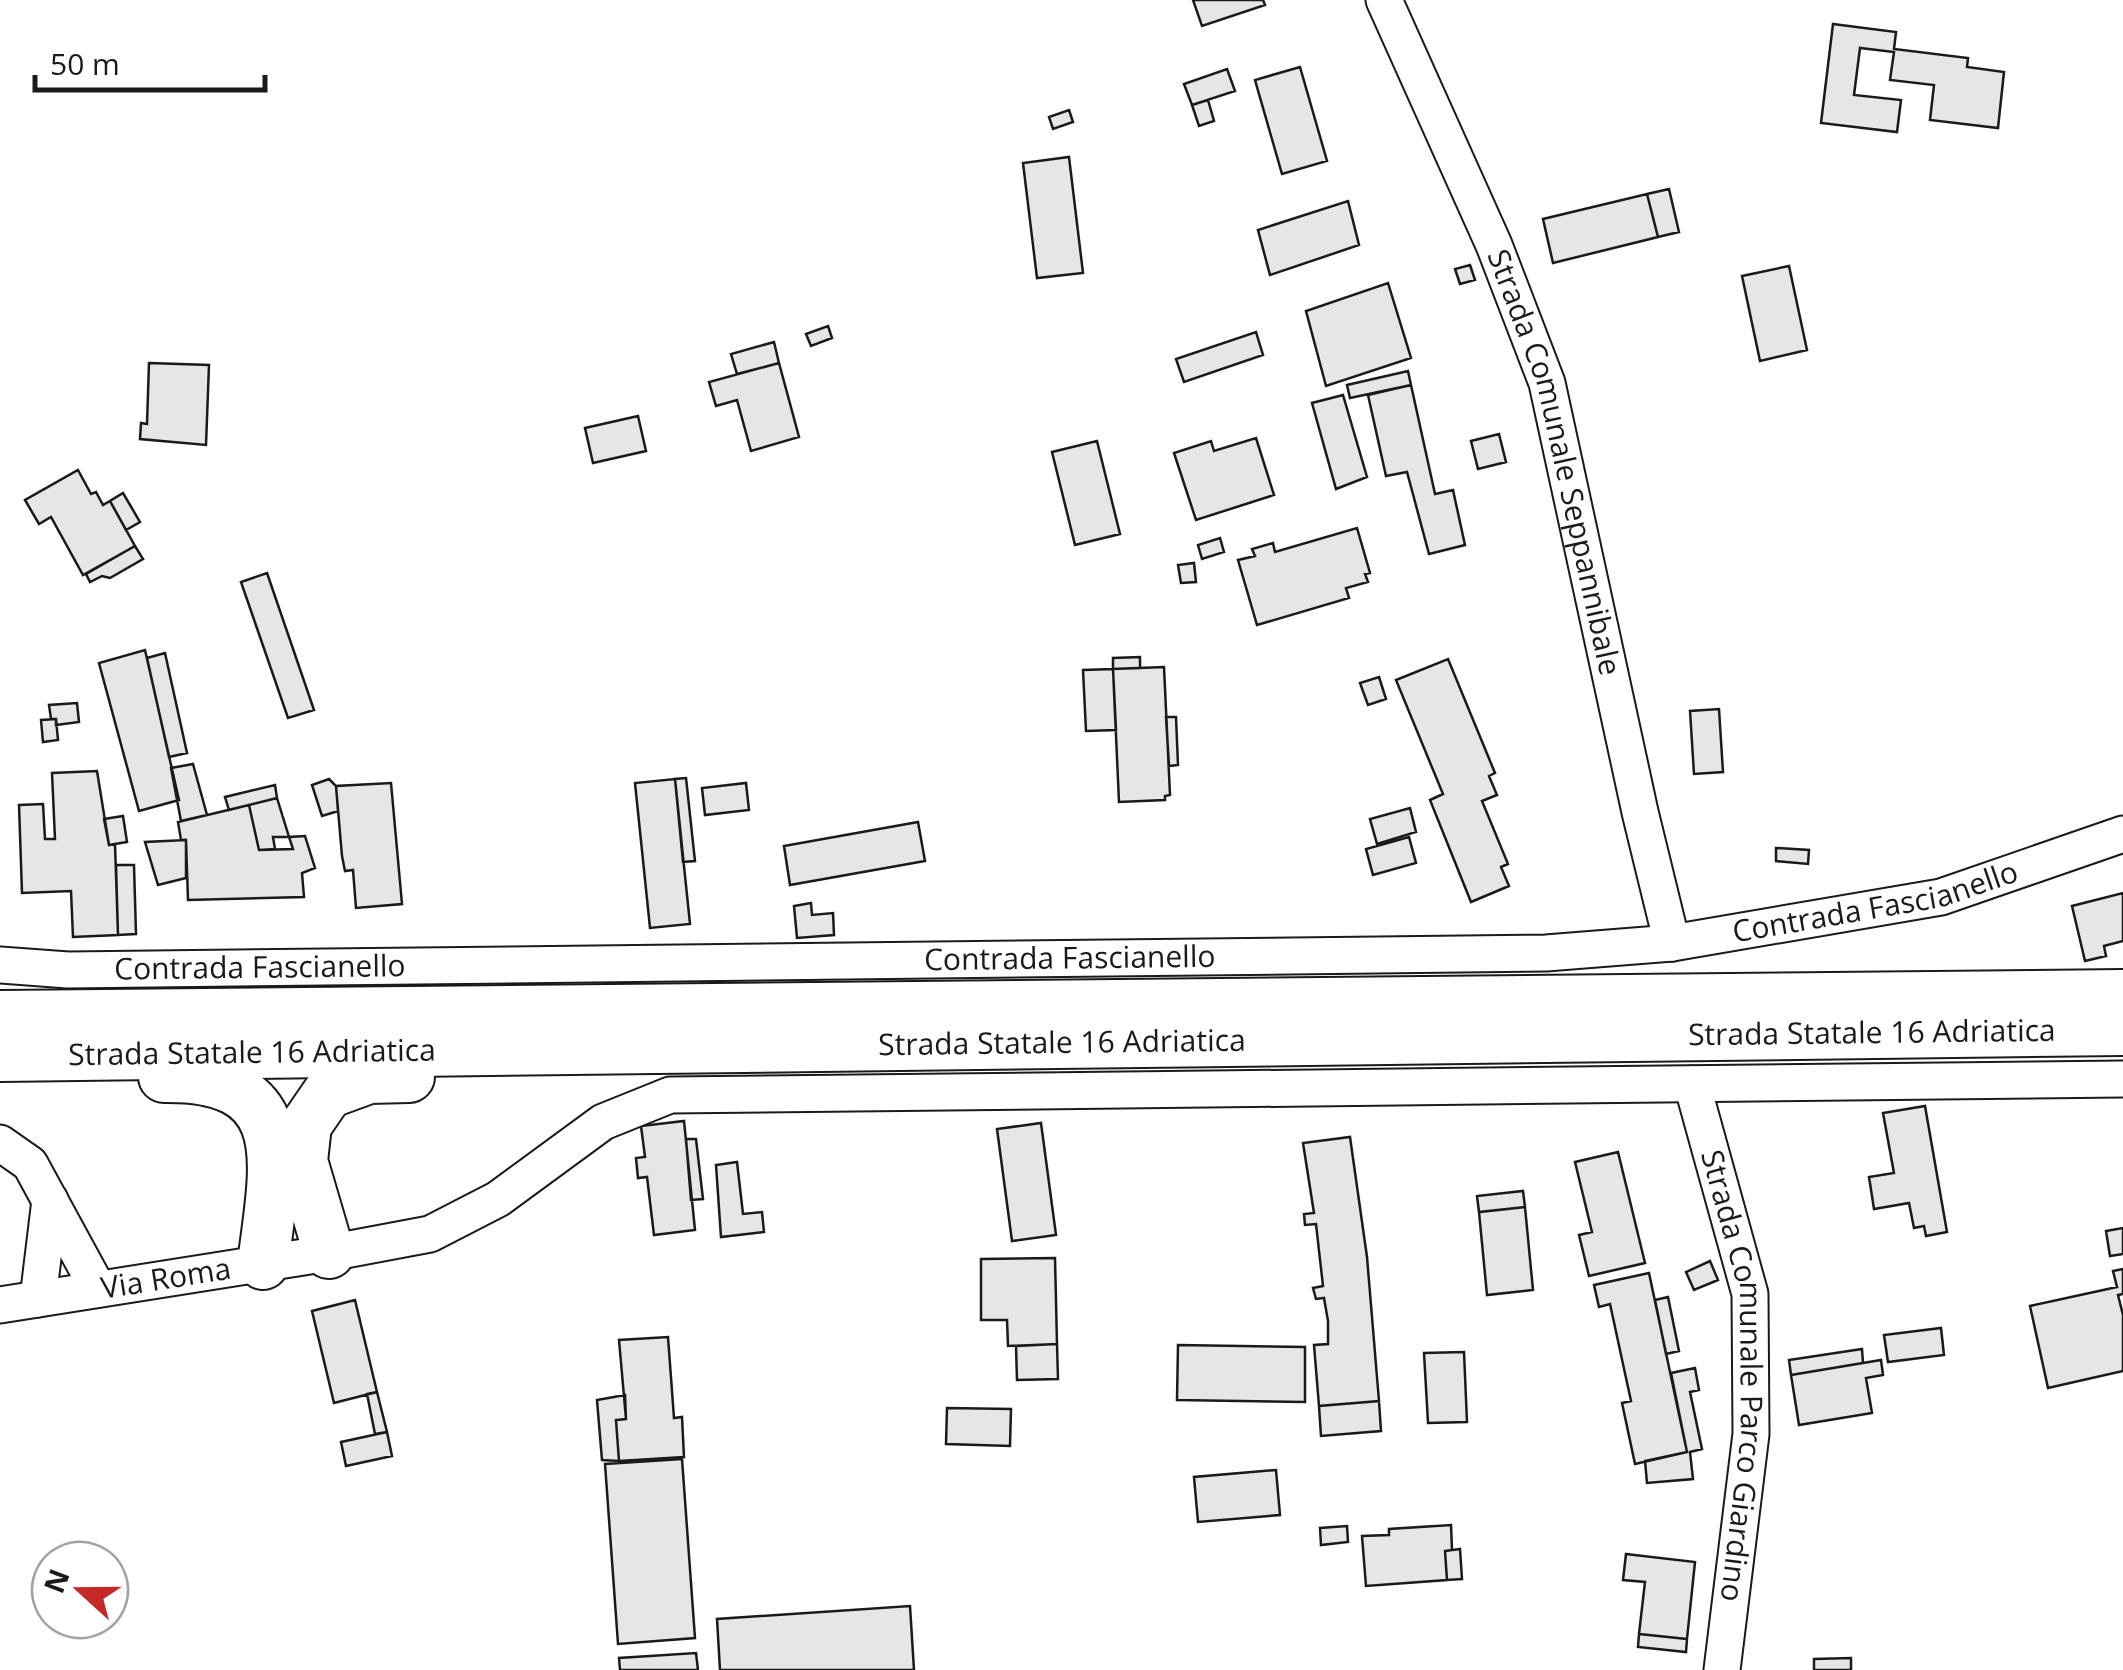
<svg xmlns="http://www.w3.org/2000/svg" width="2123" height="1670" font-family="'Open Sans',sans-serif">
<rect width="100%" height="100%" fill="#fff"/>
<path fill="#e6e6e6" stroke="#1a1a1a" stroke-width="2.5" d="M1193,0H1263L1265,5L1202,26Z
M1833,24L1896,32L1894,49L1968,58L1967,67L2004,72L1998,128L1930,120L1934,85L1890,80L1894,52L1860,48L1854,95L1901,100L1897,132L1821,123Z
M1300,67L1327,161L1282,174L1255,80Z
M1227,69L1235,91L1192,105L1184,84Z
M1208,100L1214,121L1199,126L1192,105Z
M1069,110L1073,122L1053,129L1049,117Z
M1069,157L1083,273L1037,278L1023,163Z
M1669,189L1679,232L1658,237L1647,194Z
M1647,194L1658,237L1553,263L1543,219Z
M1348,201L1359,245L1270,275L1258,230Z
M1470,265L1475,280L1460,284L1455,269Z
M1789,266L1807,350L1760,361L1742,276Z
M1388,283L1411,358L1326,386L1306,311Z
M828,326L832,338L811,346L806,334Z
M1256,332L1263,355L1184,382L1176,359Z
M774,342L779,363L737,374L731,354Z
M149,363L209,365L206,445L140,439L141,423L147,424Z
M779,363L799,437L751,451L737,400L716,406L709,382Z
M1408,371L1411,385L1350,398L1347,385Z
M1411,385L1435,494L1453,490L1465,545L1429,554L1407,472L1386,476L1368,395Z
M1343,395L1367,477L1336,489L1312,403Z
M638,416L646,451L593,463L585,428Z
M1499,434L1506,462L1478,469L1471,441Z
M1256,438L1274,495L1196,520L1174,453L1211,441L1214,451Z
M1097,441L1120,534L1075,545L1052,452Z
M78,470L91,494L96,492L103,505L110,501L135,546L83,575L51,517L39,524L25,500Z
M123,493L140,522L126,530L110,501Z
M1357,528L1370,573L1365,574L1368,582L1346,588L1349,598L1257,625L1238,560L1255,556L1252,549L1273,543L1275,552Z
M1220,538L1224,552L1202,559L1198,545Z
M135,546L143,559L110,578L102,576L90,582L86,574Z
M1194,563L1196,582L1181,583L1178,565Z
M267,573L314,710L288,718L241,582Z
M145,650L179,800L139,811L99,663Z
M165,653L187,753L169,757L147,658Z
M1140,657V668L1113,669V658Z
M1448,659L1495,773L1489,776L1497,795L1482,801L1508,864L1501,867L1509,886L1471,902L1430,800L1443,794L1396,680Z
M1164,667L1170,795L1165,796V800L1119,802L1113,669Z
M1113,669L1116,730L1086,731L1083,670Z
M1379,677L1386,699L1368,705L1360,683Z
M77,703L79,722L56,725V719H51L49,705Z
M1719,709L1723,772L1694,774L1690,711Z
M1166,717H1176L1178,765L1169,766Z
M56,719L58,740L43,742L41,720Z
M193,764L207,815L181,821L171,768Z
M97,771L109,845L115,844L118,935L73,937L71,891L22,893L19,805L43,804L45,839H55L52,773Z
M686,778L695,861L683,862L675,779Z
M329,779L336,786L338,811L322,816L312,785Z
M675,779L690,924L650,928L635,783Z
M391,783L402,904L356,908L353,870L345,871L342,856L336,786Z
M746,783L749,810L705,815L702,788Z
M275,785L277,798L229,810L225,797Z
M277,798L289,837H273L275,849L259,850L249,805Z
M249,805L259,850L293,849L289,837L305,836L315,868L302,873L304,897L188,900L186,840H181L178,822Z
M1410,808L1416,832L1377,844L1370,819Z
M123,816L127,842L109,845L104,819Z
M918,822L925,861L790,885L784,846Z
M1409,837L1416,863L1373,875L1366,849Z
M186,840V878L158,885L145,842Z
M1776,848L1809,850L1808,864L1776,861Z
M116,865H134L136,934L118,935Z
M2123,893V941L2104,946L2106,956L2085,961L2072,906Z
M811,903L812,915L833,913L834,935L797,938L794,906Z
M1925,1106L1947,1232L1926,1236L1924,1226L1914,1228L1909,1203L1874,1209L1869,1177L1894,1173L1883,1113Z
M684,1121L695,1230L654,1235L647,1177L638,1178L636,1158L645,1157L641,1126Z
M1041,1123L1056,1235L1012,1241L997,1129Z
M1350,1137L1367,1257L1379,1401L1319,1406L1314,1345L1328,1344V1321L1324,1298L1316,1299L1313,1288L1323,1286L1316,1224L1305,1225L1304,1214L1314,1213L1303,1143Z
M686,1139H696L703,1199L691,1200Z
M1618,1152L1645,1263L1589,1276L1579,1235L1592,1232L1575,1162Z
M737,1162L743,1214L762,1212L764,1232L721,1237L716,1165Z
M1523,1191L1525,1207L1479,1212L1477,1196Z
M1525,1207L1533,1290L1487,1295L1479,1212Z
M2123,1228V1254L2110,1256L2106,1231Z
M1055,1258L1057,1344L1008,1346L1007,1320H981V1259Z
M1710,1261L1718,1280L1694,1290L1686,1272Z
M2123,1269V1294L2118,1295L2123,1315V1371L2048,1388L2030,1306L2117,1287L2113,1271Z
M1649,1273L1687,1452L1635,1464L1622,1403L1631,1401L1610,1304L1599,1307L1594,1285Z
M1668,1297L1679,1351L1666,1354L1655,1300Z
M355,1300L377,1392L334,1403L312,1311Z
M1941,1328L1944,1355L1888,1362L1884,1335Z
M668,1337L674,1418L682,1417L684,1457L619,1461L616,1420L626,1419L619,1340Z
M1057,1344L1058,1379L1017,1380L1016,1346Z
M1178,1345L1305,1347V1402L1177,1400Z
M1862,1349L1863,1363L1791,1375L1789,1360Z
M1464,1352L1467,1422L1428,1423L1424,1353Z
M1881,1360L1883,1375L1866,1378L1872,1413L1799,1425L1791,1375Z
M1695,1368L1699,1390L1690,1392L1702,1449L1690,1452L1693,1479L1647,1483L1645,1461L1687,1452L1671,1373Z
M377,1392L387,1432L375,1434L367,1394Z
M625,1395L626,1419L616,1420L619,1461L602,1460L597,1400Z
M1379,1401L1381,1431L1321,1436L1319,1406Z
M947,1408L1011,1409L1010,1446L946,1444Z
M387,1432L392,1456L346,1466L341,1442Z
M682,1459L695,1638L618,1644L605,1464Z
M1276,1470L1280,1515L1198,1522L1194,1477Z
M1451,1525L1452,1550L1445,1551L1447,1580L1366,1586L1362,1536L1389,1535V1529Z
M1347,1526L1348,1542L1321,1545L1320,1528Z
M1460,1549L1462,1579L1447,1580L1445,1551Z
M1626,1554L1695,1562L1687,1639L1639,1634L1645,1582L1623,1580Z
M910,1606L914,1670H720L717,1619Z
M1639,1634L1687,1639L1686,1652L1638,1647Z
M696,1653L698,1670H620L619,1658Z
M1851,1658V1670H1814V1659Z"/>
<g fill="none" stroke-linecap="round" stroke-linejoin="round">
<g stroke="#1a1a1a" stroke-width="39">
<g id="minor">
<path id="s1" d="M1384,0L1494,245L1547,383L1640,812L1672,943"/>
<path id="s2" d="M0,965L68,970L1546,953L1672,943L1941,897L2123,834"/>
<path id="s3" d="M1692,1084L1750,1294L1751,1434L1722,1670"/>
<path d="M0,1143L30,1164L98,1289"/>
<path d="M38,1299L50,1200"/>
<path id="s4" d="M0,1305L329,1253L430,1234L498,1199L603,1122L670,1095L2123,1079"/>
</g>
</g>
<g stroke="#1a1a1a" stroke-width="54">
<g id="highway">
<path d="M0,1016L2123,995"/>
<path id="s5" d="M0,1056L2123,1030"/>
<path d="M164,1077C300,1075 275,1167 263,1264"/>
<path d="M329,1253L302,1161L306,1125L328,1093L369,1078L409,1077"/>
</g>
</g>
<use href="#minor" stroke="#fff" stroke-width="35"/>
<use href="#highway" stroke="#fff" stroke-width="50"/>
</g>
<g text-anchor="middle" stroke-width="8" stroke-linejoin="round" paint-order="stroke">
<g font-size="30" fill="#1a1a1a" stroke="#fff">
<text dy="10" stroke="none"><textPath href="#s1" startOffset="495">Strada Comunale Seppannibale</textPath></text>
<text dy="10" stroke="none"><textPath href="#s2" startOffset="1880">Contrada Fascianello</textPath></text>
<text dy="10" stroke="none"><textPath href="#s2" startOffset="1070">Contrada Fascianello</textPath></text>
<text dy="10" stroke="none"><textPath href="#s2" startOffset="260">Contrada Fascianello</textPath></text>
<text dy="10" stroke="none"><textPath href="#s5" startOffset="1872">Strada Statale 16 Adriatica</textPath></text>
<text dy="10" stroke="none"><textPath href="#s5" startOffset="1062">Strada Statale 16 Adriatica</textPath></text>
<text dy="10" stroke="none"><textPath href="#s5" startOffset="252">Strada Statale 16 Adriatica</textPath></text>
<text dy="10" stroke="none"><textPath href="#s4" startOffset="168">Via Roma</textPath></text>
<text dy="10" stroke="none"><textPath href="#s3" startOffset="298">Strada Comunale Parco Giardino</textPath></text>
</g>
</g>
<g transform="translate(80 1590) rotate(291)"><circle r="48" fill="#ffffff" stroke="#a3a3a3" stroke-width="2.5"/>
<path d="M0-8L18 38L0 25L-18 38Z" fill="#c62828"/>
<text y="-15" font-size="28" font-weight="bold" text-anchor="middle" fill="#1a1a1a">N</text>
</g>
<path d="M35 75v15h230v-15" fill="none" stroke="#1a1a1a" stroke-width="5"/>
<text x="50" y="75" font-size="30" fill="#1a1a1a" stroke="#ffffff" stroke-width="8" paint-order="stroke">50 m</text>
</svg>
